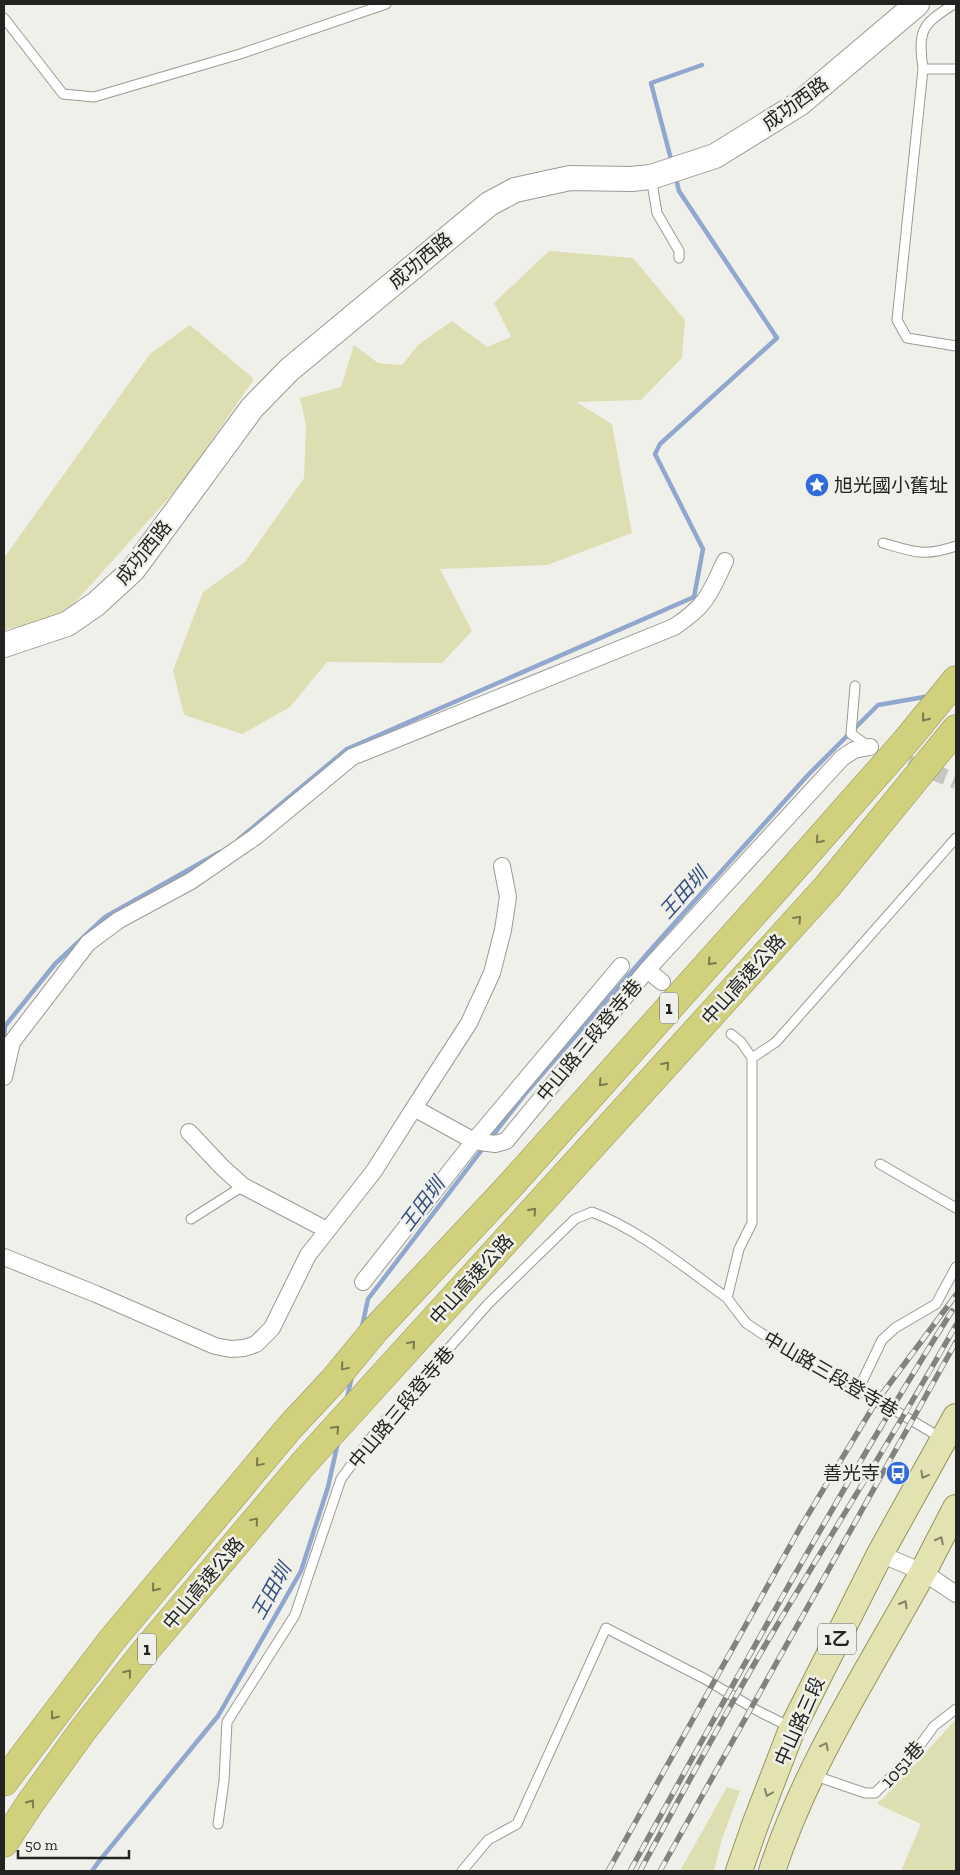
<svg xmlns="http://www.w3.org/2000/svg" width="960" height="1875" font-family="'Zilla Slab','Noto Sans TC',serif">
<rect width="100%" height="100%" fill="#f0f0ea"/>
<path fill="#dddeb1" d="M549,251L633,258L685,320L682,358L641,400L576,402L612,424L632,533L547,565L440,569L472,631L442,663L327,662L290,707L242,734L184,715L173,671L203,592L245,562L304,478L306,425L300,398L341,387L354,345L378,363L402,365L418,345L452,321L487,347L511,337L494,303Z
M190,325L254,379L183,482L63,616L4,630V558L150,354Z
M956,1719V1871H901L921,1824L879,1805L878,1802L884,1798Z
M727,1787L740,1791L721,1842L714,1871H680Z"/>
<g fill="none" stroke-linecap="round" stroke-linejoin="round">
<path stroke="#91a7cd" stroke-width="4.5" d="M672,163L651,83L702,65
M239,839L347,749L694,597L703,549L655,454L660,444L777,338L679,191L675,175
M4,1039L5,1026L55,964L105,917L220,852
M490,1139L525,1094L654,946L808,775L878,705L930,696
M362,1327L368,1299L484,1147
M347,1398L352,1376
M92,1871L100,1860L218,1716L301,1571L328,1487L338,1442"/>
<path stroke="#c7c7c2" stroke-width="16" stroke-dasharray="16 8" stroke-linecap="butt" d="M886,754L956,781"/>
<g stroke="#9a9b95" stroke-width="11">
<path id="lane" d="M954,4C921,25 918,30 923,69L897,320L907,338L956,346
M4,18L63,94L94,97L240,54L386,4
M923,69H956
M651,177L657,213L679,251V258
M883,543C914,552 924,557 956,546
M855,686L851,734L870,747
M731,1034L741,1042L752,1058V1223L739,1249L727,1298L746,1323L779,1345L859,1388L876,1402L891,1408L941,1438
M752,1058L776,1042L956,838
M880,1164L956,1208
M191,1219L243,1186
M859,1388L882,1340L895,1328L936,1304L956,1267
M813,1775L865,1793H875L912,1756L934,1726L956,1709
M218,1824L224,1781L227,1722L295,1615L341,1479L380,1426L488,1304L575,1219L592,1212C640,1230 685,1268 727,1298
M462,1871L488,1840L517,1824L606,1628L705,1679L758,1711L790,1727"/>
</g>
<g stroke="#9a9b95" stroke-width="18">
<path id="street" d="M647,970L842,758L854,750L870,747
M4,1077L12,1042L88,943L119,920L191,881L255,837L352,757L674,627C706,606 710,594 725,561
M414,1108L469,1023L492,973L503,930L508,897L502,866
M189,1132L223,1168L243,1186L327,1230
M4,1257L96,1294L215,1346L231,1349L244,1348L256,1344L272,1328L308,1255L374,1171L414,1108L474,1141L495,1144L506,1141L647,970L662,982
M363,1282L474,1141L621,966
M880,1554L923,1572L956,1594"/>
</g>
<g stroke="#9a9b95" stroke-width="26">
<path id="secondary" d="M4,645L67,624L96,604L133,570L252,408L289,370L489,204L515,190L570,178L631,179L651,177L715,156L799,104L917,4"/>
</g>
<g stroke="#94945d" stroke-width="28">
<path id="primary" d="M739,1871L755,1825L792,1729L880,1554L956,1417
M772,1871C807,1764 869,1670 923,1572C934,1551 945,1529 956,1508"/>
</g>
<g stroke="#94945d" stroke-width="29">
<path id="highway" d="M4,1782L111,1641L291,1426L333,1381L375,1330L509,1187L778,886L906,741L956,680
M4,1843L31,1802L83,1730L146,1650L303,1464L827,887L956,729"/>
</g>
<use href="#lane" stroke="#fff" stroke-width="9"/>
<use href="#street" stroke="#fff" stroke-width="16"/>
<use href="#secondary" stroke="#fff" stroke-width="24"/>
<use href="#primary" stroke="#e3e3b1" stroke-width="26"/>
<use href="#highway" stroke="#d1d17d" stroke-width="28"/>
<g stroke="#82827e" stroke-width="5.5">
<path id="rail" d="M608,1871L800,1528L876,1402L956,1295
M630,1871C734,1683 837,1493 952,1311
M640,1871C685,1789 728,1707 776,1627C836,1526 899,1427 956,1325
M660,1871L956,1342"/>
</g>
<use href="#rail" stroke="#f0f0ea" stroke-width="4" stroke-dasharray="11" stroke-linecap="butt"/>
</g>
<defs><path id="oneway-chevron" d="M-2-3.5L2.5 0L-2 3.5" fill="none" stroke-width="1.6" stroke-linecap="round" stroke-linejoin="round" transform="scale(1.25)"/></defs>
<g stroke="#7a7a4f">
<use href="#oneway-chevron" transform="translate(925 718) rotate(129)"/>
<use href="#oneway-chevron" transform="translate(819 840) rotate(131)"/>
<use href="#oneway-chevron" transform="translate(798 919) rotate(-48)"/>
<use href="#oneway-chevron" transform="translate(711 962) rotate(132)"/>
<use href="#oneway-chevron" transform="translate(666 1065) rotate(-48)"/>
<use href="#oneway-chevron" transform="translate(602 1083) rotate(132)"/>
<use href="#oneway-chevron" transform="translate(533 1211) rotate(-48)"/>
<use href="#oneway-chevron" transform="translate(412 1344) rotate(-48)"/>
<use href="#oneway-chevron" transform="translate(344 1367) rotate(130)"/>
<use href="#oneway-chevron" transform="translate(336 1429) rotate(-47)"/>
<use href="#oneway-chevron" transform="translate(259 1463) rotate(130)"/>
<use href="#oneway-chevron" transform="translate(255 1521) rotate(-50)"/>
<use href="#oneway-chevron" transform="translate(155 1588) rotate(129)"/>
<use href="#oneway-chevron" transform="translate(128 1673) rotate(-52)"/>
<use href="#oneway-chevron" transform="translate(54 1716) rotate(127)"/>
<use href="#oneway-chevron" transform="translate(31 1803) rotate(-55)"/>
</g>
<g stroke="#838369">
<use href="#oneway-chevron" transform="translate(924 1475) rotate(119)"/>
<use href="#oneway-chevron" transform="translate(940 1540) rotate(-63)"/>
<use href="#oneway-chevron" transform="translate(904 1604) rotate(-60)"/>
<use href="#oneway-chevron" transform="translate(825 1746) rotate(-63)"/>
<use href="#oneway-chevron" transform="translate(768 1793) rotate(112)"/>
</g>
<defs>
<g id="sight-disc" transform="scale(1.25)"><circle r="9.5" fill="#316bd9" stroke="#f0f0ea"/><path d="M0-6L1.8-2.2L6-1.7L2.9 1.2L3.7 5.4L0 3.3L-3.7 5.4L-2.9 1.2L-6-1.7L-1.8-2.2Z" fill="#fff"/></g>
<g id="bus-disc" transform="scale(1.25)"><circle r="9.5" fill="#316bd9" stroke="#f0f0ea"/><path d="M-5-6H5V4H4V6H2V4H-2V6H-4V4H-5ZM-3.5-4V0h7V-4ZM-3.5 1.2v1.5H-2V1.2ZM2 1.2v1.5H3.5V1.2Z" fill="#fff"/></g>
</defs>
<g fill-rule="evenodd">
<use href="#sight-disc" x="817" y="485"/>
<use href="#bus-disc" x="898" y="1473"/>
</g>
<g text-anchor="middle" stroke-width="5" stroke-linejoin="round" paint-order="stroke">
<g fill="#f0f0ea" stroke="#60605d" stroke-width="1">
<rect x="660" y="992.5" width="18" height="31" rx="4"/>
<rect x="818" y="1623.5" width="38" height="31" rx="4"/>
<rect x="138" y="1633.5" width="18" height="31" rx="4"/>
</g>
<g font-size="18" font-weight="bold" fill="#232321">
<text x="669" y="1014">1</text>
<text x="837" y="1645">1乙</text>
<text x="147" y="1655">1</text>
</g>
<g font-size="19" fill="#232321" stroke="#f0f0ea">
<text transform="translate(795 103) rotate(-36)" y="7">成功西路</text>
<text transform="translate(420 260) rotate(-40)" y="7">成功西路</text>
<text transform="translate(143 552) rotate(-51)" y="7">成功西路</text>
<text transform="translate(743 979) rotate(-48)" y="7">中山高速公路</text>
<text transform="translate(589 1040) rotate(-50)" y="7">中山路三段登寺巷</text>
<text transform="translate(471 1279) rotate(-48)" y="7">中山高速公路</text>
<text transform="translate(831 1374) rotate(30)" y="7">中山路三段登寺巷</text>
<text transform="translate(401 1407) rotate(-50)" y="7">中山路三段登寺巷</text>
<text transform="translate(203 1583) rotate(-50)" y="7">中山高速公路</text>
<text transform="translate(799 1721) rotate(-66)" y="7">中山路三段</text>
<text transform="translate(902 1764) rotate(-48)" y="7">1051巷</text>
</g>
<g font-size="19" fill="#232321" stroke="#f0f0ea" text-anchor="start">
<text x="834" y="492">旭光國小舊址</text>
<text x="880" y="1480" text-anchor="end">善光寺</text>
</g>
<g font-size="20" font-style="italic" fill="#355083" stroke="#f0f0ea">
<text transform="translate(683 893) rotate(-48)" y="7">王田圳</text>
<text transform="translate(422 1204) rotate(-53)" y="7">王田圳</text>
<text transform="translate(271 1591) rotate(-61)" y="7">王田圳</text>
</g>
</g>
<rect width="960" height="1875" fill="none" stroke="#232321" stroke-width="10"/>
<path d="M18 1850v8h111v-8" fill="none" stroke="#232321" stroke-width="2.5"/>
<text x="25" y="1850" font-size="15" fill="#232321" stroke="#f0f0ea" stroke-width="4" paint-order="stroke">50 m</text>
</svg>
